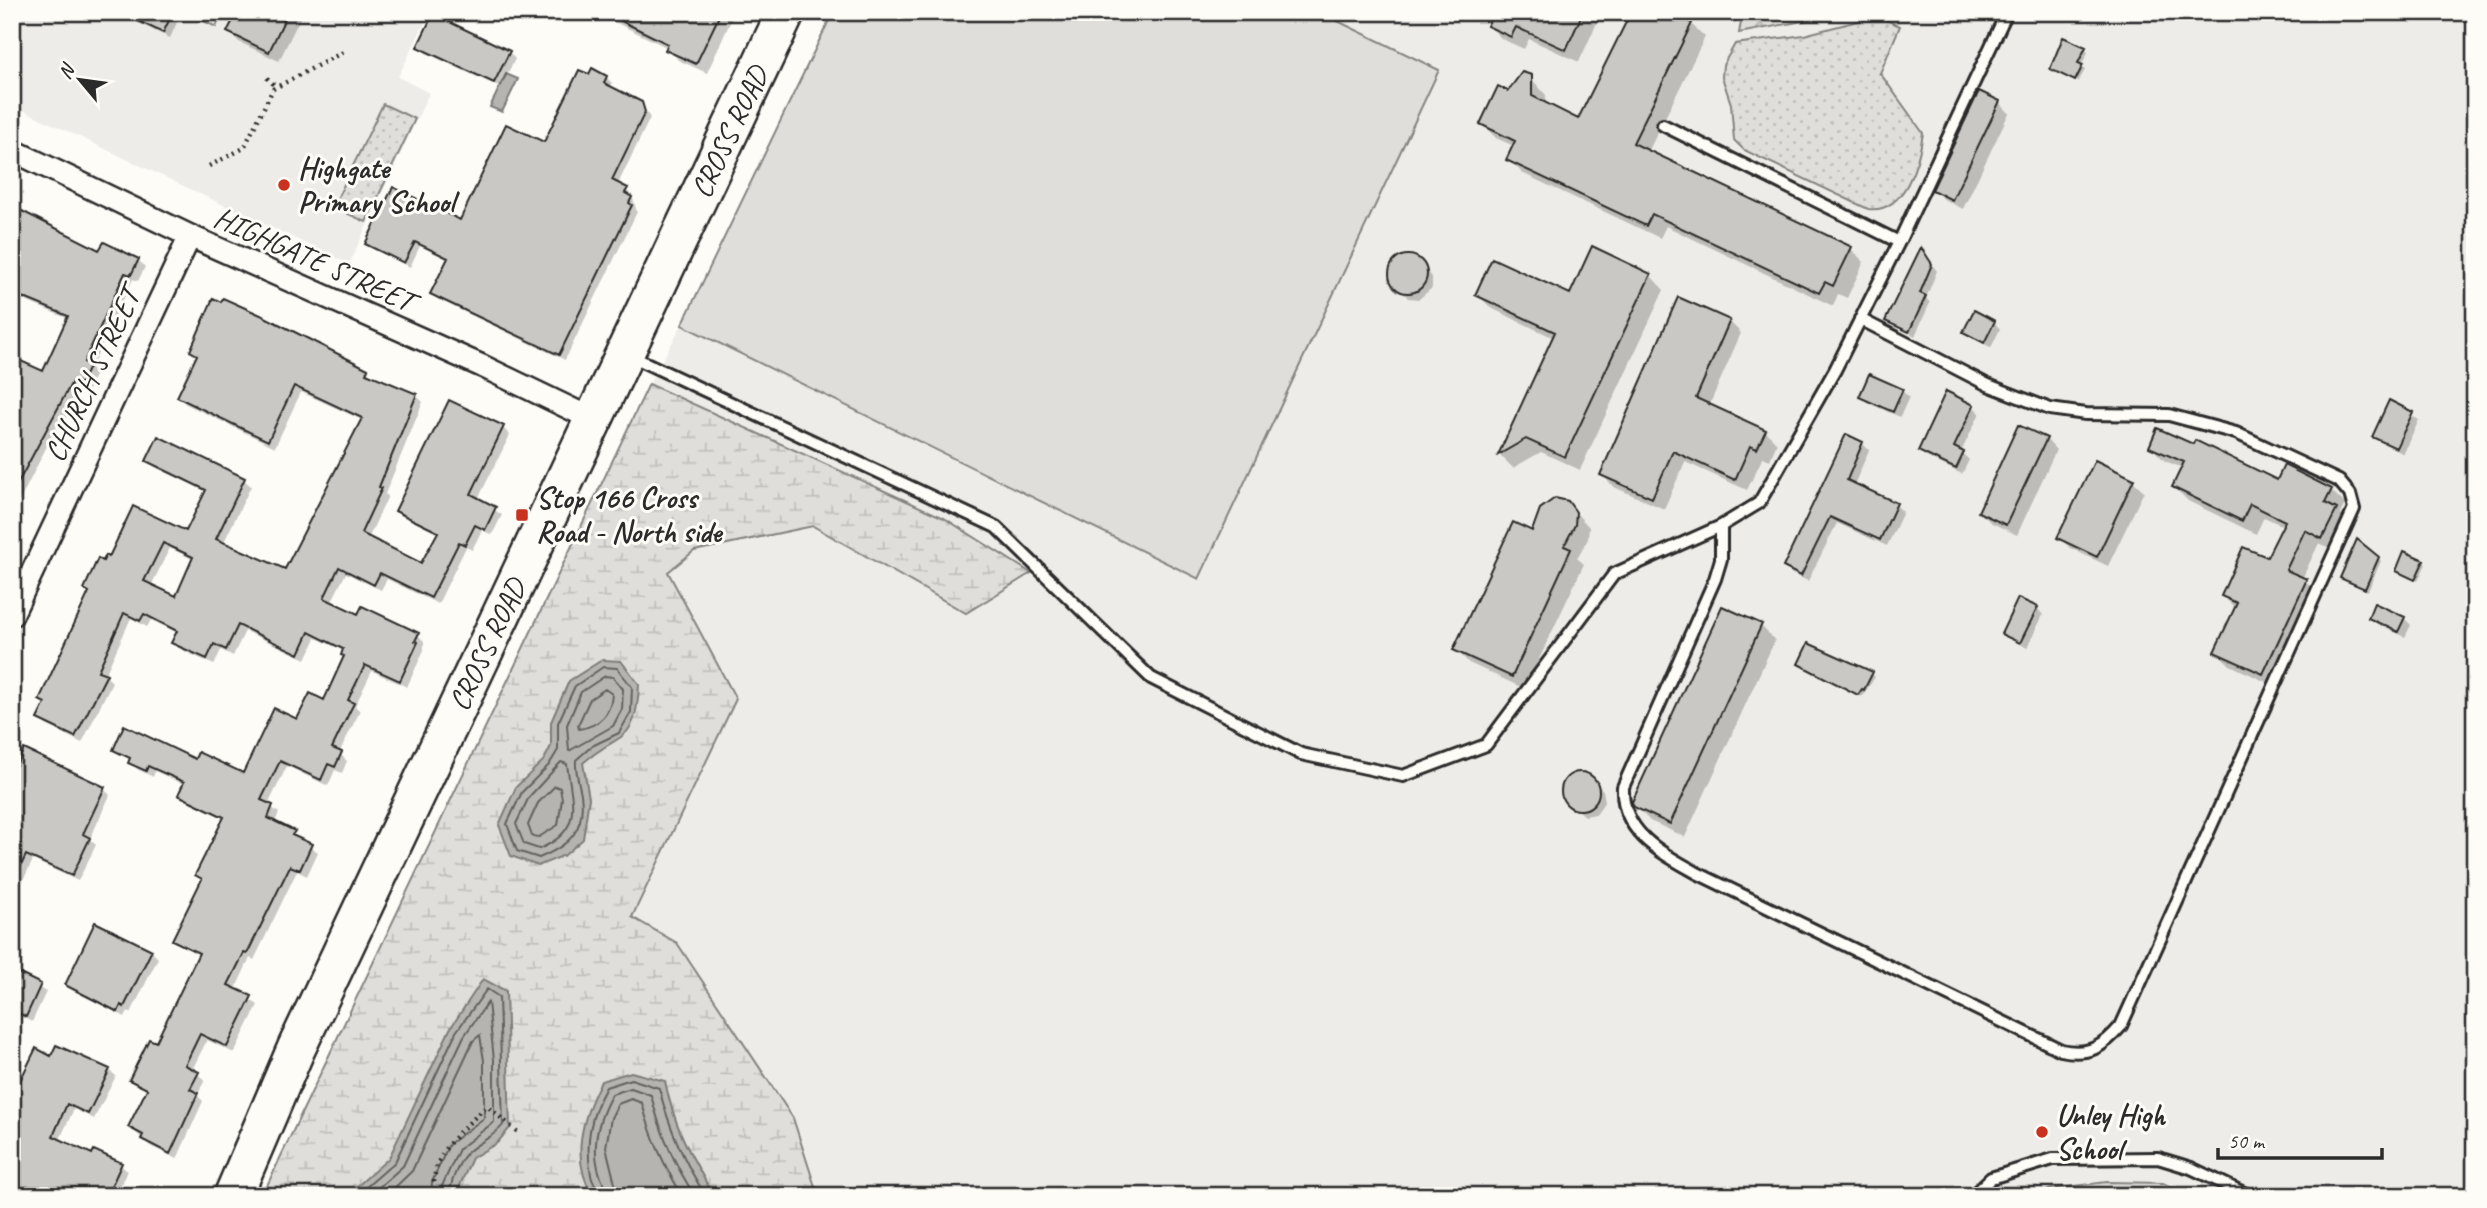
<svg xmlns="http://www.w3.org/2000/svg" width="2487" height="1208" font-family="Caveat,sans-serif">
<defs>
<pattern id="green-dots" width="8" height="8" patternUnits="userSpaceOnUse" patternTransform="scale(1.75)"><rect width="8" height="8" fill="#dfdeda"/><path d="M2 2h.1M6 6h.1" fill="none" stroke="#c0bfbb" stroke-width="1.8" stroke-linecap="round"/></pattern>
<pattern id="forest-firs" width="22" height="20" patternUnits="userSpaceOnUse" patternTransform="scale(1.75)"><rect width="22" height="20" fill="#dfdeda"/><path d="M5 1l3.5 6h-7zM16 11l3.5 6h-7z" fill="#c0bfbb"/></pattern>
<pattern id="wetland-marsh" width="20" height="14" patternUnits="userSpaceOnUse" patternTransform="scale(1.75)"><rect width="20" height="14" fill="#dfdeda"/><path d="M1 5h8M5 5V1M11 12h8M15 12V8" fill="none" stroke="#c0bfbb"/></pattern>
</defs>
<rect width="100%" height="100%" fill="#fdfcf7"/>
<filter id="ink" filterUnits="userSpaceOnUse"><feTurbulence type="fractalNoise" baseFrequency=".0143" numOctaves="2"/><feDisplacementMap in="SourceGraphic" scale="14" xChannelSelector="R" yChannelSelector="G"/><feConvolveMatrix kernelMatrix="1 2 1 2 8 2 1 2 1" color-interpolation-filters="sRGB"/></filter>
<g filter="url(#ink)">
<path fill="#edece8" d="M12,12H430L398,77L429,93L349,264L12,105Z
M833,12H2475V1196H262L649,384L682,325Z"/>
<path fill="url(#green-dots)" stroke="#858482" stroke-width="2" d="M1877,16L1900,26L1880,73L1923,133C1919,162 1905,214 1868,209L1744,150L1734,140L1731,104L1722,77L1723,65L1735,44L1804,35Z
M383,104L415,119L366,222L333,207Z"/>
<path fill="url(#forest-firs)" stroke="#858482" stroke-width="2" d="M1743,12H1851L1739,33Z"/>
<path fill="url(#wetland-marsh)" stroke="#858482" stroke-width="2" d="M649,384L944,518L1031,573L966,613L813,526L694,551L668,572L736,699L632,917L677,943L793,1118L818,1196H262Z"/>
<path fill="#dfdeda" stroke="#858482" stroke-width="2" d="M185,12H223L216,27Z
M833,12H1319L1439,70L1199,579L682,325Z
M2107,1182L2163,1183L2191,1196H2036L2051,1189Z"/>
<path fill="#b5b4b1" stroke="#7e7d7b" stroke-width="2" d="M506,74L518,79L502,112L490,107Z
M602,660L621,661L639,684C636,746 621,730 583,763L589,798L583,839L565,855L538,866L511,856L499,825L516,787L544,760L551,746V722L569,681Z
M483,979L506,991L510,1128L497,1143L472,1158L457,1192L458,1196H346L389,1158L450,1029Z
M631,1072L665,1081C675,1130 690,1154 714,1196H593C570,1158 582,1118 601,1081Z"/>
<path fill="#0003" fill-rule="evenodd" d="M134,12H173L179,18L170,38L138,23L132,16Z
M238,12H303L279,61L239,42L229,31Z
M577,12H588L586,17Z
M594,12H732L734,14L707,73L678,60L668,48Z
M1496,12H1602L1579,62L1529,39L1524,49L1502,39L1489,26Z
M1691,24L1705,37L1648,152L1851,249L1864,262L1847,298L1838,294L1833,306L1666,226L1660,238L1522,173L1509,159L1514,146L1496,138L1482,124L1509,93L1518,76L1528,75L1546,95V105L1579,121Z
M420,46L509,52L515,59L501,88L426,53Z
M2085,49L2088,52L2081,66L2085,70L2078,82L2052,69Z
M590,77H606L612,83L609,88L641,103L650,118L618,184L632,195L637,212L565,360L437,299L432,294L449,260L420,246L410,267L367,243L461,222L544,144Z
M1999,102L2009,113L1963,209L1945,200L1934,190Z
M12,206L100,253L138,260L145,267L138,281L133,279L91,368L96,373L88,390L81,386L64,422L60,420L14,512L12,359L43,373L69,319L18,298L12,304Z
M1921,250L1937,271L1926,298L1930,303L1915,336L1888,321Z
M1407,256L1418,260L1432,277V288L1419,299L1408,298L1390,277L1396,260Z
M1650,275L1664,290L1580,470L1541,452L1513,468L1500,455L1554,338L1491,308L1477,294L1570,296Z
M1729,321L1741,333L1709,406L1765,431L1777,443L1770,460L1763,457L1747,490L1685,462L1664,509L1614,487L1602,475Z
M1994,322L2000,329L1991,348L1965,332Z
M192,351L367,371L375,378L416,395L423,402L385,494L388,496L368,539L422,565L439,534L404,517L397,511L450,402L503,428L510,435L478,499L502,515L492,535L482,530L472,550L466,547L438,604L387,579L381,590L346,573L331,603L359,616L418,635L424,641V650L407,687L372,671L355,706L360,711L339,753L347,761L342,773L335,770L328,786L287,766L268,805L279,813L275,822L318,852L307,876L297,871L254,960L250,958L235,990L258,1005L234,1053L207,1040L192,1070L205,1080L197,1095L203,1101L177,1159L150,1146L130,1127L148,1091L131,1079L156,1044L200,955L175,940L203,881L197,875L225,819L187,801L180,794L185,785L155,771L153,777L137,769L131,760L115,749L196,761L244,775L298,721L325,703L345,657L344,651L316,638L306,659L245,631L233,656L221,650L214,665L180,649L173,642L178,633L151,620L147,627L131,618L105,675L112,682L82,743L46,725L39,718L46,705L41,700L104,563L186,534L207,492L155,467L148,460L244,480L251,486L223,544L286,571L362,420L301,392L275,447L186,404L179,397L198,357ZM170,548L194,560L176,599L151,586Z
M1902,391L1909,397L1900,417L1868,403L1861,396Z
M2390,403L2419,420L2403,454L2374,436Z
M1973,406L1980,413L1961,452L1969,460L1962,474L1926,457L1920,451Z
M2046,439L2056,450L2017,535L1990,522L1980,512Z
M1862,443L1869,450L1854,485L1896,505L1903,512L1887,546L1837,523L1808,581L1792,574L1785,567Z
M2151,447L2278,483L2331,490L2345,504L2340,514L2349,524L2336,551L2319,543L2302,579L2319,594L2277,687L2230,665L2216,651L2236,609L2223,596L2268,560L2285,527L2264,517L2256,534L2188,501L2174,487L2183,468L2165,461Z
M2096,462L2133,481L2144,491L2108,566L2070,548L2059,537Z
M1567,503L1589,527L1588,539L1577,558L1584,564L1525,689L1469,663L1455,649L1533,533Z
M2378,558L2381,561L2368,591L2342,578Z
M2423,561L2426,564L2418,581L2398,570Z
M1723,608L1761,626L1775,640L1685,837L1650,821L1635,806Z
M2037,608L2043,615L2027,648L2003,634Z
M2370,617L2404,618L2411,625L2405,637L2377,624Z
M1809,645L1872,674L1875,677L1862,697L1803,666Z
M1580,774L1603,790L1605,801L1596,814L1585,816L1565,799L1563,787L1569,777Z
M12,775L104,789L110,795L90,839L96,845L78,881L33,860L12,903Z
M12,912L19,919L12,934Z
M96,925L151,951L158,958L131,1013L128,1011L125,1017L74,991L67,984Z
M12,972L46,992L32,1022L22,1017L12,1038Z
M52,1058L109,1070L116,1076L94,1119L74,1109L59,1141L92,1157L121,1165L127,1171L116,1196H12V1093L15,1095Z"/>
<g fill="none" stroke-linecap="round" stroke-linejoin="round">
<path stroke="#626261" stroke-width="2" d="M603,667L617,668L632,687L631,712L619,733L592,746L576,760C575,771 579,783 581,794C586,830 570,845 539,858L517,851L507,824L522,792L549,765L558,750V723L575,686Z
M605,676L613,677L623,689L622,709L613,726L569,751L567,725L581,692Z
M605,689L612,694C611,714 599,726 579,729L578,725L590,699Z
M561,762L567,764C572,804 584,830 539,849L524,844L516,824L529,797Z
M555,786L560,788L562,799L558,825L539,837L532,836L528,825L538,803Z
M356,1196L395,1162L456,1032L487,989L499,997L503,1125C493,1138 478,1142 467,1153C459,1161 449,1185 450,1196
M369,1196L403,1166L464,1036L488,1002L494,1060V1122L459,1149L442,1186L441,1196
M386,1196L412,1171L473,1041L480,1035L484,1061V1118L449,1144L432,1182L431,1196
M599,1196C598,1188 592,1183 591,1175C585,1142 590,1116 606,1087L631,1079L659,1088C669,1128 683,1161 706,1196
M608,1196C607,1187 602,1183 600,1175C591,1148 598,1119 612,1094L631,1088L651,1095C660,1132 674,1164 695,1196
M618,1196L606,1147L611,1118L618,1104L631,1099L642,1103C651,1137 664,1167 683,1196"/>
</g>
<path fill="#c9c8c4" stroke="#2b2b2b" stroke-width="2" fill-rule="evenodd" d="M120,12H173L163,33Z
M237,12H288L269,52L227,32Z
M603,12H721L696,64L665,50L668,44Z
M1484,12H1583L1566,50L1516,27L1511,37L1487,26L1492,16Z
M1631,12H1671L1692,23L1633,143L1852,247L1833,286L1825,282L1819,293L1652,214L1646,226L1506,160L1515,141L1480,124L1498,86L1508,91L1522,72L1532,75V96L1578,119Z
M433,14L510,51L494,83L417,47Z
M2063,37L2086,47L2078,63L2083,65L2075,81L2050,69Z
M592,68L607,76L604,83L642,102L645,112L612,180L628,188L625,193L632,197L629,203L632,205L559,355L430,294L448,258L415,242L404,263L365,244L393,187L460,220L506,124L544,142L579,70L589,74Z
M1979,91L2000,101L1952,200L1932,190Z
M12,206L99,250L104,242L139,259L131,275L125,273L84,362L90,365L81,384L73,380L12,494V357L43,371L68,316L12,293Z
M1592,246L1651,274L1565,457L1526,439L1498,455L1555,332L1475,295L1492,258L1570,294Z
M1921,247L1932,264L1920,293L1926,296L1909,332L1885,321Z
M1389 274a19 19 0 1 1 38 0a19 19 0 1 1-38 0Z
M1678,297L1730,320L1696,398L1766,430L1757,449L1750,446L1735,480L1673,451L1652,498L1600,475Z
M213,298L221,302L223,298L263,316L368,369L366,373L417,394L379,487L382,488L361,533L421,563L438,532L395,511L449,400L504,426L471,494L496,507L485,530L475,525L465,545L459,542L431,598L380,573L374,585L339,567L324,598L358,614L362,606L419,633L415,641L418,642L400,681L365,665L348,700L354,703L332,748L342,752L335,767L328,764L321,780L280,761L261,800L273,805L268,818L295,831L292,835L312,844L300,870L290,866L247,954L244,953L228,985L252,996L227,1047L200,1034L185,1065L199,1072L190,1089L198,1093L170,1154L141,1139L143,1135L128,1127L147,1089L129,1080L149,1039L156,1042L199,953L172,940L202,879L195,875L224,817L178,795L184,782L148,766L146,771L128,763L130,758L113,750L124,725L195,759L198,752L243,773L274,708L297,719L310,693L324,700L344,656L341,655L343,649L309,632L299,654L238,625L226,650L214,644L207,659L171,643L177,631L144,614L140,621L124,613L98,671L107,674L75,737L37,719L45,703L39,700L89,592L84,589L98,558L103,561L106,555L109,557L133,506L186,531L206,490L146,461L158,436L245,478L216,539L285,569L362,418L294,386L268,441L177,397L197,355L190,351ZM163,543L193,557L176,596L144,581Z
M1974,310L1995,321L1984,343L1963,332Z
M1869,374L1903,389L1893,412L1859,397Z
M1946,391L1974,405L1954,447L1964,452L1956,469L1918,451Z
M2389,400L2413,412L2396,448L2372,437Z
M2018,425L2047,438L2006,525L1978,512Z
M2157,428L2193,444L2195,440L2277,480L2284,465L2332,489L2325,503L2337,509L2322,539L2305,530L2286,570L2307,579L2263,674L2214,652L2237,603L2221,596L2243,547L2267,557L2285,521L2250,504L2242,521L2172,487L2184,462L2149,447Z
M1846,434L1863,442L1847,480L1897,503L1880,540L1830,517L1801,576L1783,567Z
M2095,460L2134,479L2097,557L2057,538Z
M1555,498L1568,501L1576,512L1575,525L1564,546L1571,549L1512,677L1453,650L1513,522L1532,531L1540,509Z
M2357,539L2379,557L2365,589L2340,578Z
M2404,551L2424,560L2415,580L2396,571Z
M2018,598L2038,607L2020,643L2001,634Z
M2374,603L2405,617L2398,632L2368,618Z
M1722,606L1762,624L1670,824L1634,807L1632,802Z
M1808,643L1873,672L1864,690L1862,689L1858,695L1798,664Z
M24,749L105,787L83,834L90,838L72,876L26,855L12,884V773Z
M1561 791a19 19 0 1 1 38 0a19 19 0 1 1-38 0Z
M95,922L152,950L124,1007L121,1005L118,1012L65,985Z
M12,970L41,984L26,1017L12,1010Z
M56,1045L110,1069L88,1114L67,1104L53,1136L92,1154L94,1150L122,1163L107,1196H12V1097L36,1048L51,1056Z"/>
<g fill="none" stroke-linecap="round" stroke-linejoin="round">
<g stroke="#2b2b2b" stroke-width="16">
<path id="service" d="M1663,125L1899,242
M631,356L996,527L1151,678L1301,754L1403,776L1486,745L1614,574L1721,526L1759,503L1835,370L1899,242L2007,12
M1721,526V559L1715,579L1623,787C1621,833 1662,853 1697,873L2061,1050C2089,1056 2103,1047 2121,1026L2354,509L2350,494L2339,481L2236,433L2169,415L2086,414L2050,409L1988,385L1860,319
M1972,1196L1991,1178L2053,1159L2158,1158L2191,1168L2250,1196"/>
</g>
<g stroke="#2b2b2b" stroke-width="26">
<path id="minor" d="M12,150L190,236L482,366L594,420
M12,615L190,236"/>
</g>
<g stroke="#2b2b2b" stroke-width="42">
<g id="trunk">
<path id="s1" d="M233,1196L296,1049L786,12"/>
</g>
</g>
<path stroke="#2b2b2b" stroke-width="4.5" stroke-dasharray="2 5" stroke-linecap="butt" d="M267,78L276,87
M209,166L244,148L273,89L347,50
M435,1196C428,1154 460,1132 487,1106L519,1133"/>
<use href="#service" stroke="#fdfcf7" stroke-width="10"/>
<use href="#minor" stroke="#fdfcf7" stroke-width="21"/>
<use href="#trunk" stroke="#fdfcf7" stroke-width="37"/>
</g>
</g>
<g fill="#c8321e" stroke="#fdfcf7" stroke-width="2.5">
<circle cx="284" cy="185" r="7"/>
<rect x="515" y="508" width="14" height="14" rx="3.5"/>
<circle cx="2042" cy="1132" r="7"/>
</g>
<g text-anchor="middle" stroke-width="6" stroke-linejoin="round" paint-order="stroke">
<g font-size="30" fill="#2b2b2b" stroke="#fdfcf7">
<text dy="10" stroke="none"><textPath href="#s1" startOffset="1174">CROSS ROAD</textPath></text>
<text transform="translate(314 259) rotate(24)" y="10">HIGHGATE STREET</text>
<text transform="translate(92 375) rotate(-65)" y="10">CHURCH STREET</text>
<text dy="10" stroke="none"><textPath href="#s1" startOffset="607">CROSS ROAD</textPath></text>
</g>
<g font-size="30" font-weight="bold" fill="#2b2b2b" stroke="#fdfcf7" text-anchor="start">
<text x="298" y="178">Highgate<tspan x="298" dy="34">Primary School</tspan></text>
<text x="536" y="508">Stop 166 Cross<tspan x="536" dy="34">Road - North side</tspan></text>
<text x="2056" y="1125">Unley High<tspan x="2056" dy="34">School</tspan></text>
</g>
</g>
<rect width="2487" height="1208" fill="none" stroke="#fdfcf7" stroke-width="42"/>
<rect x="21" y="21" width="2445" height="1166" fill="none" stroke="#2b2b2b" stroke-width="2.5" filter="url(#ink)"/>
<g transform="translate(80 80) rotate(299)" stroke="#fdfcf7" stroke-width="5" paint-order="stroke">
<path d="M0-5L12 26L0 18L-12 26Z" fill="#2b2b2b"/>
<text y="-10" font-size="19" font-weight="bold" text-anchor="middle" fill="#2b2b2b">N</text>
</g>
<path d="M2218 1148v10h164v-10" fill="none" stroke="#2b2b2b" stroke-width="3.5"/>
<text x="2228" y="1148" font-size="21" fill="#2b2b2b" stroke="#fdfcf7" stroke-width="5" paint-order="stroke">50 m</text>
</svg>
